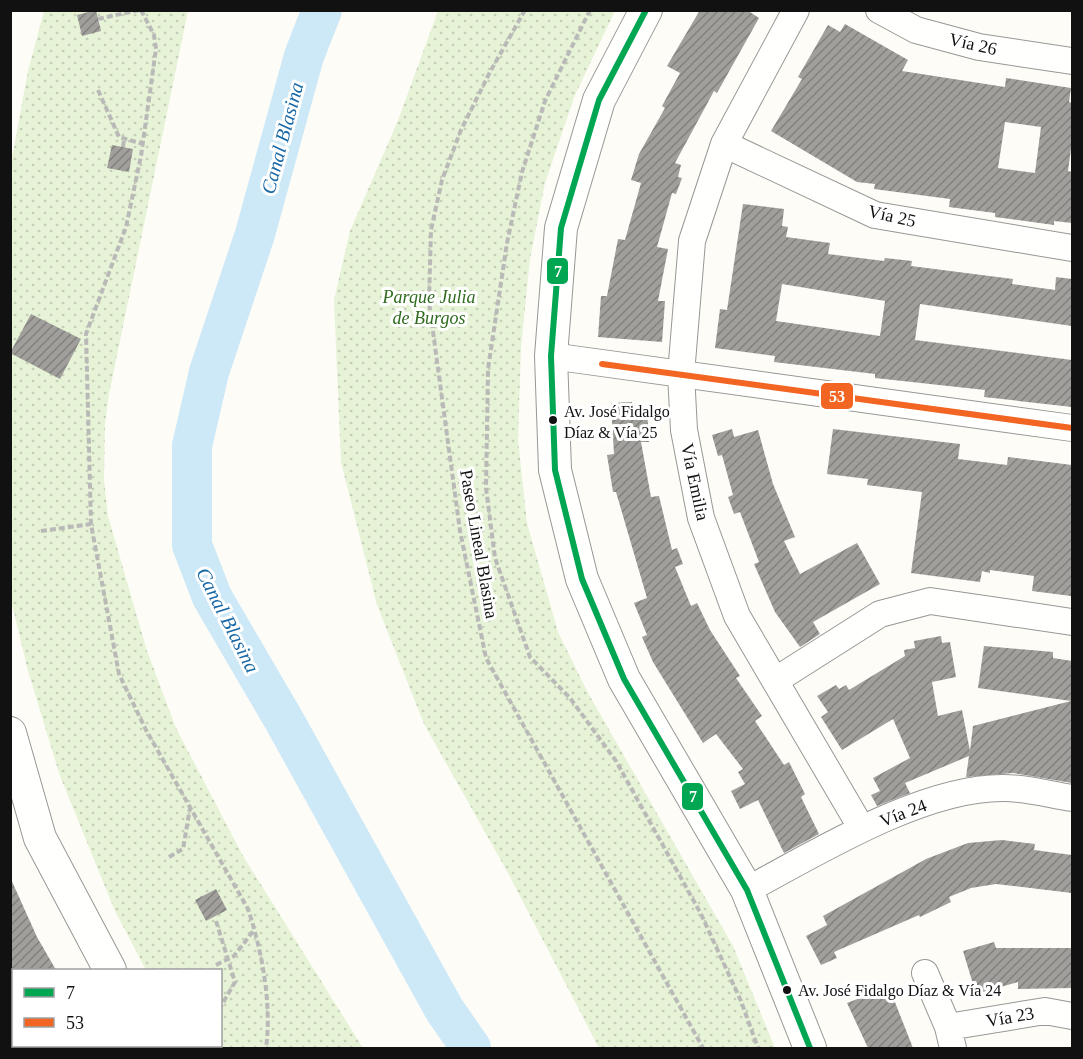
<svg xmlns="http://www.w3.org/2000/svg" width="1083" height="1059" font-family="Georgia,serif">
<defs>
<pattern id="park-dots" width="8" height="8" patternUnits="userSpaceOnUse" patternTransform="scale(1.5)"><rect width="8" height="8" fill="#e7f3d7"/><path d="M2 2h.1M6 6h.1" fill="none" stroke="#c5cfb8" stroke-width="1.8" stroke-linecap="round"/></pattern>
<pattern id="building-hatch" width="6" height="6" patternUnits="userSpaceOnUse" patternTransform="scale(1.5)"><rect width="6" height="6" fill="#a19f9c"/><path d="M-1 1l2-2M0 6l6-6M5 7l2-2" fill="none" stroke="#82807e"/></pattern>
</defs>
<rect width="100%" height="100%" fill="#fdfcf7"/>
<path fill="url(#park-dots)" d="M44,11H188L109,394L105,423L104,480L108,516L147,651L176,728L243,856L363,1048H192L190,1046H220V970H146L115,911L60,776L28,671L10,596L11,163L28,71Z
M438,11H615L575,95L545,183L530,259L521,347L518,440L527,523L558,632L588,693L733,946L775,1048H599L508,873L424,724L377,605L341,462L334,300L350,231L397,123Z"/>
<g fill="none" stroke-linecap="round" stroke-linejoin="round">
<path stroke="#cde8f7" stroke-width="40" d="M322,10L304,56L255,234L209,372L192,446V545L212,597L285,722L444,1009L471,1048"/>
</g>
<path fill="url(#building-hatch)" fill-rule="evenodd" d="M96,10L101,31L82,36L77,15Z
M700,10H747L759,18L717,93L714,91L675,163L681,165L678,177L682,178L676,194L672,193L657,247L668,249L658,301H665L662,342L598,337L601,296H607L618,239L625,240L641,183L631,180L639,154L665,108L662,106L680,73L667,66Z
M845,24L908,60L902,71L1005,87L1006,78L1071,88L1069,102L1072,103V141L1068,171L1072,172V223L1054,221V225L995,217V213L949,207L950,199L874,189L875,184L857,182L771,131L802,79L798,77L828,25L840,32ZM1005,122L1041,127L1035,173L998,168Z
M112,145L133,149L129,172L107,168Z
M743,204L784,209L782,226L788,227L786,237L830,243L828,254L884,261L885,258L912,261L911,266L1013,279L1012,284L1055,290L1056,277L1072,279V326L920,304L915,340L1072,360V407L984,397L985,390L875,378V374L774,362L775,356L715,348L720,309L727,310ZM782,284L885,301L880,336L776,321Z
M31,314L81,339L60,379L10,353Z
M632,402L633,410L647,409L649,442H641L651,497L659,496L672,550L677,548L683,564L675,567L691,606L697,603L710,630L740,676L736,678L762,716L755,721L784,765L789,762L805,794L801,797L819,834L784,853L758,800L740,809L731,791L745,784L738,772L743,769L716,734L703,743L653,662L642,637L647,635L634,603L647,598L616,492H613L607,455L614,454L611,403Z
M732,429L734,437L758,430L773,484L795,537L784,541L800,574L857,543L880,584L813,622L820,634L800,647L775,612L754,564L759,562L740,512L734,514L728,497L733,495L722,455L718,456L712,435Z
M833,429L960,444L958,459L1007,465L1008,457L1072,465L1071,596L1032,591L1034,576L990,570V573L982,571L980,582L911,573L922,492L867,485L868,479L827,474Z
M941,636L942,643L950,642L956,677L932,682L938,716L962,710L970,751L973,726L1071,701L978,688L984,646L1053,652V658L1072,661V783L1013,773L966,777L969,756L905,783L910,793L877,806L871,795L880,791L873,778L910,758L893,719L842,750L821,717L828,712L817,696L836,685L839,689L846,685L849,690L905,656L904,650L915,648L914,641Z
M1002,840L1035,844L1034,850L1072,855V893L996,884L971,888L949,897L951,902L920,917L919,915L834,952L837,958L821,965L806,936L827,925L823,916L926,859L968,843Z
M10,877L37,937L56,970H10Z
M216,889L227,910L206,921L195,900Z
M994,942L996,948H1072V988L1018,989V982L976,994L963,951Z
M889,987L913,1048H868L847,1003Z"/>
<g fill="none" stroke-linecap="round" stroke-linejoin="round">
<g stroke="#979795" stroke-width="28">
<path id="minor" d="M796,10L724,144L692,241L681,374L684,430L701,518L737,616L862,829
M879,10L916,30L979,47L1072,61
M724,144L875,215L1072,248
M551,356L1072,428
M776,680L880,614L930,601L1072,622
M747,890C818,852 923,787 1004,788C1027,788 1051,795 1072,798
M925,973L948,1027L953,1048
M948,1027L1045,1011L1072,1016"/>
</g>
<g stroke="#979795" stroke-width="34">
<path id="tertiary" d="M646,10L599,100L561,228L551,356L555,470L582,579L624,679L747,890L810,1048
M10,733L40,838L110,970
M150,1046L151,1048"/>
</g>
<path stroke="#b9b9b8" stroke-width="4" stroke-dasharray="6 3" stroke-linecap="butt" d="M141,10L154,35L156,49L141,156L126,227L86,334L91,524L119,674L146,730L248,909C262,951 272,1004 266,1048
M525,10L490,72L461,130L442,180L431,230L429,302L460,531L486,658L703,1048
M590,10L545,101L522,172L507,243L488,369L486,488L495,558L530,657L570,698L616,761L701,914L741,1001L758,1048
M98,19L139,10
M98,90L119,137L143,144
M123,147L124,140
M41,531L91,524
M169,857L183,849L190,808
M216,921L235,982L220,1008
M216,965L234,956L254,930"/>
<use href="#minor" stroke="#fffffe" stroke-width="26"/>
<use href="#tertiary" stroke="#fffffe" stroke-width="32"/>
<g stroke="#fff" stroke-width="10">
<path id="bus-1" d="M646,10L599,100L561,228L551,356L555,470L582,579L624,679L747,890L810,1048"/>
</g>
<g stroke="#fff" stroke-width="10">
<path id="bus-2" d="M602,364L1072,428"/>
</g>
<use href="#bus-1" stroke="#00a651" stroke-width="6"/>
<use href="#bus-2" stroke="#f26522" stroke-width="6"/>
</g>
<g fill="#111" stroke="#fff" stroke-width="2">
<circle cx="553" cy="420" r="5"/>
<circle cx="787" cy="990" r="5"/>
</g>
<g text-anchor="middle" stroke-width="6" stroke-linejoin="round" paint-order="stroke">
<g font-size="16" fill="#111" stroke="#fff" text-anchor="start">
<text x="564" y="417">Av. José Fidalgo<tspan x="564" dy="21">Díaz &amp; Vía 25</tspan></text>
<text x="798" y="996">Av. José Fidalgo Díaz &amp; Vía 24</text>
</g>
<g font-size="18" fill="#111" stroke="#fff">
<text transform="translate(973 44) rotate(13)" y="6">Vía 26</text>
<text transform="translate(892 216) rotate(13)" y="6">Vía 25</text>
<text transform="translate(695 482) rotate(78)" y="6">Vía Emilia</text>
<text transform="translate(479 544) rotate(80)" y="6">Paseo Lineal Blasina</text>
<text transform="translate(903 813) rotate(-21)" y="6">Vía 24</text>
<text transform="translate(1010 1017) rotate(-10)" y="6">Vía 23</text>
</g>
<g font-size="18" font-style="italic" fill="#2f6b1f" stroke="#fff">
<text x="429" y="303">Parque Julia<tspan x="429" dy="21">de Burgos</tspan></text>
</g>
<g font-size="20" font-style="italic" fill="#1768a6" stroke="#fff">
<text transform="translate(282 138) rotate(-75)" y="7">Canal Blasina</text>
<text transform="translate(228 620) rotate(63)" y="7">Canal Blasina</text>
</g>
</g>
<g stroke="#fff" stroke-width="2">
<rect x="546" y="257" width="23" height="28" rx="6" fill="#00a651"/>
<rect x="820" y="382" width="34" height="28" rx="6" fill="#f26522"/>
<rect x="681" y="782" width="23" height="29" rx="6" fill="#00a651"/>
</g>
<g font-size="16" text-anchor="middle" font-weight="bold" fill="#fff">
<text x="558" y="277">7</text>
<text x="837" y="402">53</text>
<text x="693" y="802">7</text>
</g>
<rect width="1083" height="1059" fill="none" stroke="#111111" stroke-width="24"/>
<rect x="12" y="969" width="210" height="78" fill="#ffffff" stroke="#a0a0a0" stroke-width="1.5"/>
<rect x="24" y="988" width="30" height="9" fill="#00a651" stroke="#a0a0a0" stroke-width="1.5"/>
<text x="66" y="999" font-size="18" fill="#111111">7</text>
<rect x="24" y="1018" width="30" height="9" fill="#f26522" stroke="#a0a0a0" stroke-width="1.5"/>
<text x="66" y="1029" font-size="18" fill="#111111">53</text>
</svg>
